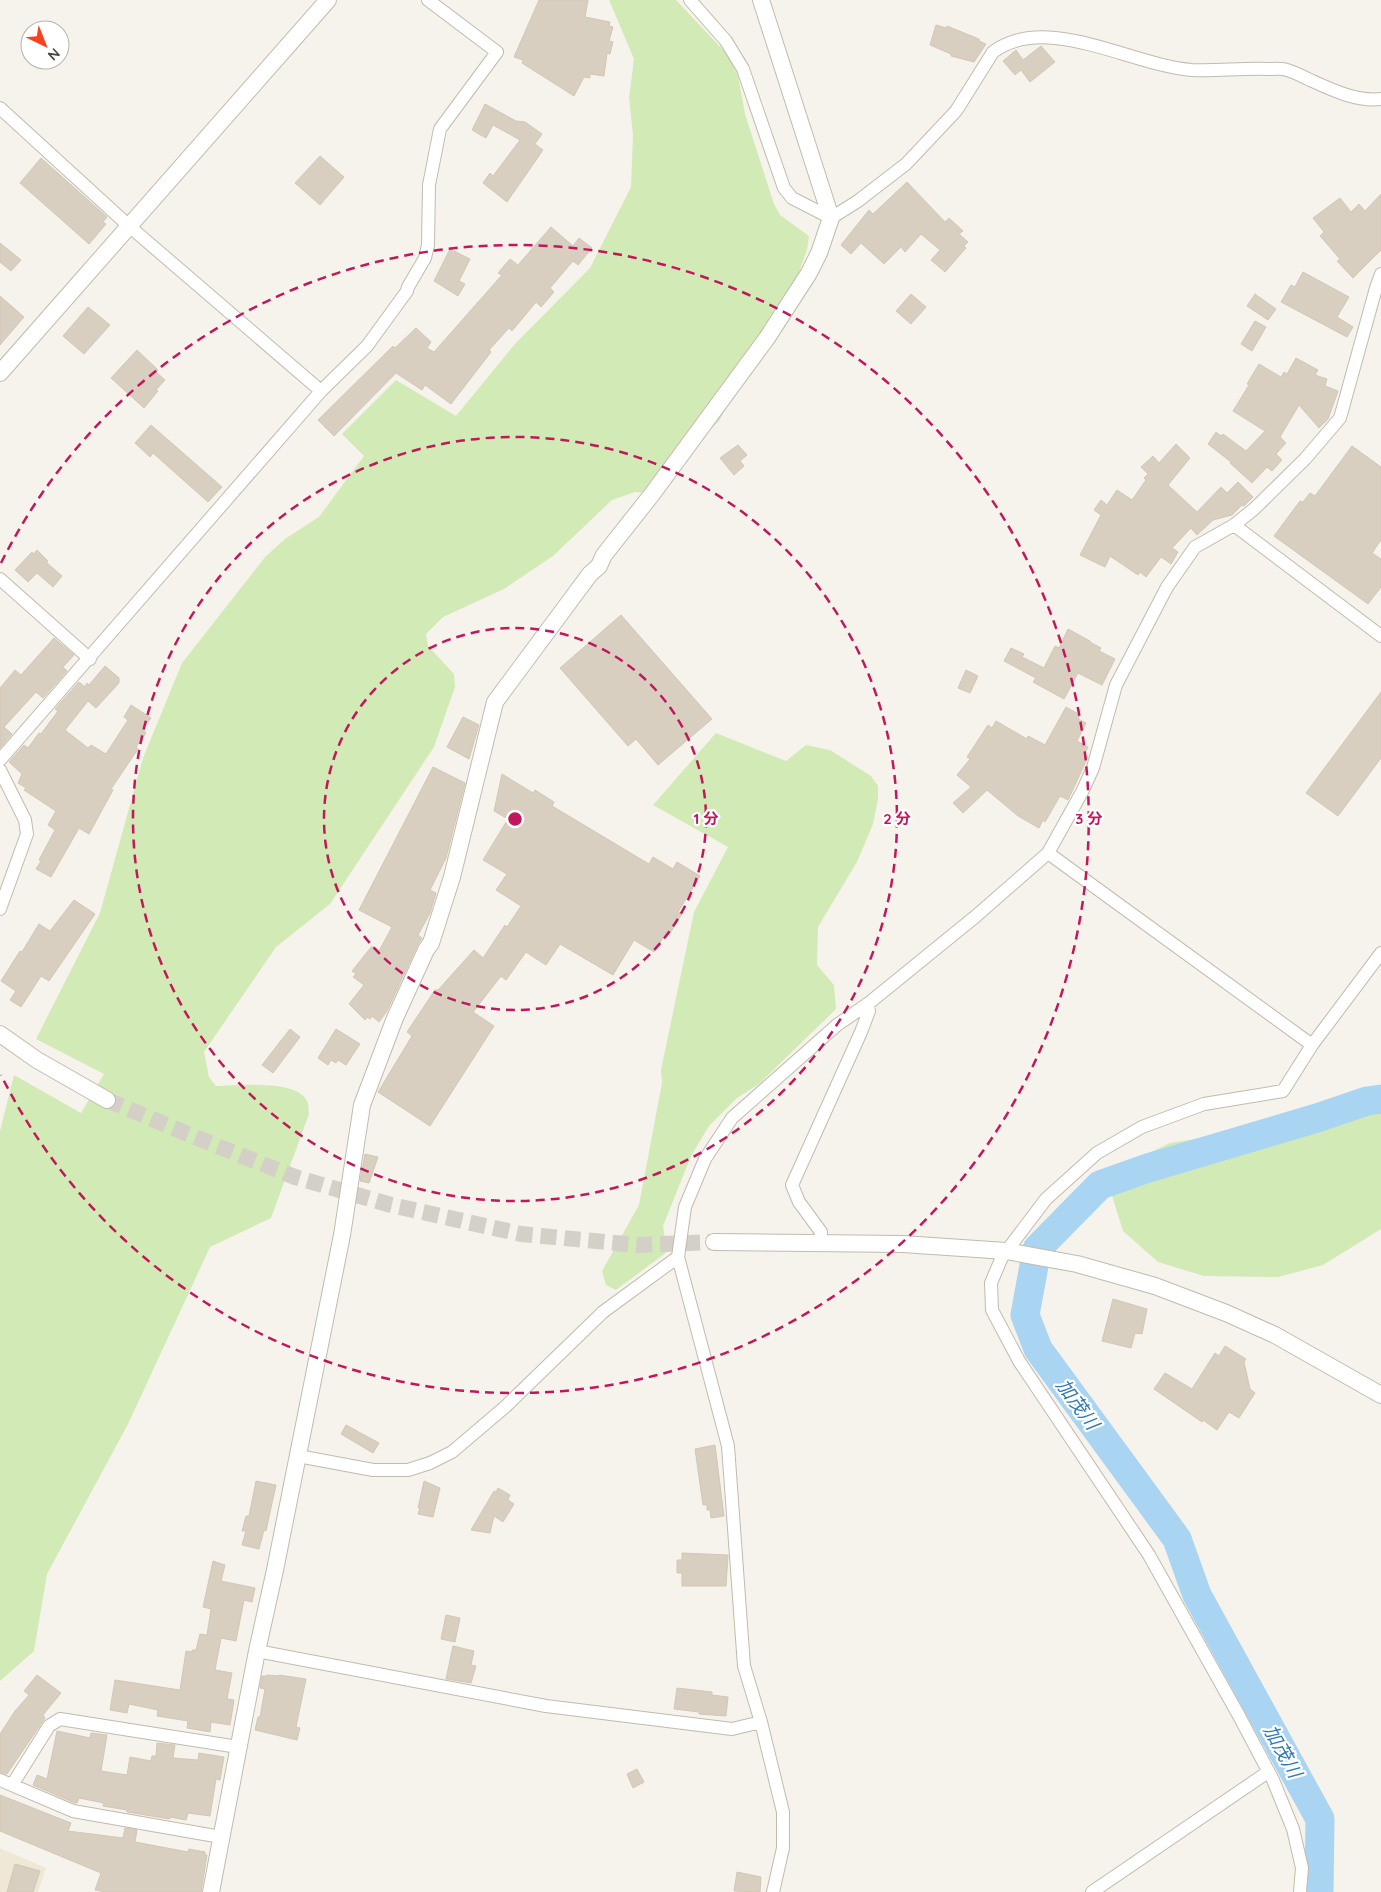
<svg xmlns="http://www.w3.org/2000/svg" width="1381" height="1892" font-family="Quicksand,'Noto Sans JP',sans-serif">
<rect width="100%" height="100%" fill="#f6f3ec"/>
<path fill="#efe8d6" d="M0,1848L46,1868L38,1892H0Z"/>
<path fill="#d2eab5" d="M609,0H676L727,54L738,76L745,114L774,204L780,215L809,236L807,250L794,286L719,421L690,449L647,493L635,492L612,500L553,556L504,589L443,617L426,634L428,646L454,674L455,687L434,747L330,904L276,947L204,1052L209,1077L216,1086C237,1086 299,1078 308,1103C309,1106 308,1111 309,1114L271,1218L210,1247L128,1424L47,1574L34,1651L0,1681V1131L14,1075L81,1113L104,1074L36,1039L100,913L143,758L182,663L266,556L285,539L319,517L364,456L342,434L396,380L456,416L515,344L590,268L631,187L633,135L629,98L634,59Z
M716,733L786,761L806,745L830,750L871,776L878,786V799L873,824L857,862L818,927L817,965L834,985L836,1009L759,1084L737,1098L709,1126L691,1156L663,1226L667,1252L616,1290L606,1285L602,1271L639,1205L662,1083L661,1070L694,912L728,847L653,805Z
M1381,1107V1229L1323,1265L1278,1277L1204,1276L1158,1262L1123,1231L1109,1186L1122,1166L1170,1143L1375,1110Z"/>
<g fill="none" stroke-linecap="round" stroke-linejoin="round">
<path stroke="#a9d4f2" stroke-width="29" d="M1319,1892L1320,1819L1197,1595L1177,1539L1038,1349L1025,1315L1037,1249L1100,1185L1148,1168L1317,1118L1367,1101L1381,1099"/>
</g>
<path fill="#d8cfc1" stroke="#d3c7b4" d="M539,0H588L585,17L610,22L609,26L613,27L609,41L613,42L610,54L607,53L604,76L590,74V78L584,77L574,96L522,63L523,60L514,57Z
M936,25L946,28L947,26L979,39V41L986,44L974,62L951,56V54L930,45Z
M1041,46L1055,62L1030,82L1021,70L1015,75L1003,61L1016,50L1023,60Z
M485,104L516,121L525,122L542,134L535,144L543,150L507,202L483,183L490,173L493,176L520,140L493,125L486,138L472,130Z
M320,156L344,177L320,205L295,183Z
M41,158L107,217L103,222L106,224L89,244L20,183Z
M907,182L945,222L949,218L963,231L959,234L968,242L964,246L966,248L945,272L931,260L940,250L921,234L905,252L901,247L884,264L861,243L851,254L841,245L869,210L873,214Z
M1381,194V250L1353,278L1337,261L1340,259L1320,236L1324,232L1313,218L1340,198L1351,212L1359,204L1365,211Z
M551,227L573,246L579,238L592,248L578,265L573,261L550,288L554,292L541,307L536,302L512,331L509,328L489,350L491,352L451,404L425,385L422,390L396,373L334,436L318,420L393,346L395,348L416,328L431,342L427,348L434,352L502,275L498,273L510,259L518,265Z
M0,243L21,260L11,271L0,262Z
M450,249L470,259L459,281L465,284L458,296L434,281Z
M1303,272L1349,297L1337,317L1353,327L1347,337L1281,302L1291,285L1295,287Z
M911,294L926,307L911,324L896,311Z
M1255,294L1276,309L1268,320L1247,306Z
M0,296L24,317L0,345Z
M88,307L110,325L84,354L63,336Z
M1255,321L1266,327L1252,351L1241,344Z
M137,350L158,370L156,372L165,380L156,390L158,391L144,408L111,378Z
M1296,358L1318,370L1315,375L1327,379L1325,386L1338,391L1328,419L1319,428L1299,405L1280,437L1286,443L1276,454L1282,460L1272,471L1267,467L1252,483L1230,463L1231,462L1208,444L1216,432L1221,436L1223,434L1246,451L1265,431L1233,411L1249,385L1247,384L1259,364L1281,377L1284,372L1287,374Z
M151,425L222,487L208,502L153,453L150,457L135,443Z
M1176,444L1190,458L1168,485L1197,512L1221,487L1227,493L1238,482L1253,497L1244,506L1242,505L1232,515L1213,520L1197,535L1191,528L1172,548L1178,552L1171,564L1161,557L1146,577L1140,572L1138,575L1110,556L1105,567L1080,555L1101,515L1094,510L1101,500L1107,505L1117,490L1132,500L1146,480L1144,478L1148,474L1141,467L1153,456L1159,463Z
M738,445L747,455L740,461L744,466L734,475L720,458Z
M1352,446L1381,467V540L1372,553L1381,559V587L1368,604L1274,536L1300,501L1303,502L1310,493L1315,496Z
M37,550L48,561L46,562L62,576L53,587L37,573L28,582L15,570L32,552L34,554Z
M621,615L712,719L658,765L636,739L628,746L560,668Z
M1068,629L1090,641V642L1101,648L1099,651L1115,659L1102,685L1078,673L1064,699L1033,682L1036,678L1004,661L1011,648L1024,654L1022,657L1044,668L1055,646L1059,648Z
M54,638L74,655L63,667L67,671L43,698L36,692L4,727L12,734L0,748V688L15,670L21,675Z
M105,666L119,678V683L96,708L88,701L65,730L88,748L91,745L106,754L128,720L124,717L131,705L151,718L143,729L146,733L136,747L138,749L111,789L113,790L89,834L79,828L51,877L36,869L41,861L39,860L55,830L48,825L56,811L24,790L26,788L18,783L22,774L9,762L24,745L28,748L39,733L41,734L58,711L55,709L79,682L85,687L87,683L89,685Z
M966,670L978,676L970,693L958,688Z
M1381,692V758L1338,816L1306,793Z
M1066,707L1080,715L1078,719L1086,723L1077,741L1088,747L1084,755L1088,757L1068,800L1060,796L1045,822L1043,820L1039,828L1018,816L987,790L963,813L953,803L971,787L957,775L970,759L967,757L988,725L992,728L996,721L1027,739L1028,736L1045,745Z
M463,717L479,725L469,759L447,747Z
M433,767L465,783L446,858L430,890L436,893L430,913L418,935L422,938L417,946L387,1011L379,1022L372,1016L370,1019L367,1017L365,1020L349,1004L364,985L353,977L356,974L352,971L372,946L379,951L392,927L359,910Z
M502,774L533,793L535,790L554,802L552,806L649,864L653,857L673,869L677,862L700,876L678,912L682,914L669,935L666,933L654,952L634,940L613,975L560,944L546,965L526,952L506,980L501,976L473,1012L494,1026L430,1126L378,1092L412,1036L407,1032L435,990H438L474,950L483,958L505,925L507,927L521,906L496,890L507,874L483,860L508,819L494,811Z
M74,900L95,914L49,981L41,976L21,1007L10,1000L16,991L1,981L20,951L22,952L39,924L50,931Z
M290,1029L300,1037L273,1073L262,1065Z
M336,1029L360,1044L346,1065L338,1060L336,1063L331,1060L328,1065L318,1058Z
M365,1154L378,1157L369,1183L360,1181Z
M1113,1299L1147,1309L1142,1334L1135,1333L1131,1348L1102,1341Z
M1225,1346L1246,1359L1244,1362L1250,1389L1255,1393L1239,1418L1229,1412L1217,1430L1203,1420L1202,1422L1154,1389L1165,1373L1192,1389L1215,1353L1219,1356Z
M346,1425L379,1443L373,1453L341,1434Z
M715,1445L724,1516L711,1518L710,1510H707V1505H703L695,1449Z
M256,1481L276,1485L266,1531L264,1530L259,1549L242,1545L246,1531H242L246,1516H249Z
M424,1481L440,1488L433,1517L418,1514L420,1508H418Z
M498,1488L510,1495L508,1500L514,1504L503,1522L494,1516L490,1533L471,1530L494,1491L496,1492Z
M682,1553L728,1555L726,1586H682V1573H677V1560H682Z
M213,1561L225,1565L221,1581L255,1588L252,1602L244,1600L236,1641L221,1638L215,1670L232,1673L227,1699L234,1700L230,1725L211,1722L210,1732L187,1728L188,1721L157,1716L158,1710L129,1704L127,1713L110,1710L115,1680L180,1690L186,1651L192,1652V1650H196L200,1634L207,1635L211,1609L203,1607Z
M446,1615L460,1618L455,1642L441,1639Z
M453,1646L474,1651L471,1665L476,1666L471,1683L446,1679Z
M37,1675L61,1693L43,1715L45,1718L7,1774L0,1772V1734L15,1711L29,1695L24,1691Z
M267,1675L279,1676V1675L306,1679L296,1727L300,1728L297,1740L255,1730L258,1717H260L265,1689L260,1688L262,1676H267Z
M677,1688L712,1692V1695L728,1697L726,1716L699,1714V1712L674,1709Z
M57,1731L90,1738L91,1733L107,1735L101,1771L127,1775L130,1757L151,1761L152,1756H156L157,1743L175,1745L173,1758L198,1760L199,1753L224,1757L220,1780L216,1779L210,1816L188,1813L186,1820L170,1817V1819L127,1812V1810L103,1806L104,1803L79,1798L77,1803H75L33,1785L37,1775L47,1779Z
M637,1769L644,1782L633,1788L627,1774Z
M0,1795L71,1823L68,1831L123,1838L125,1828L137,1830L135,1842L188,1852L189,1849L205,1852V1855H207L201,1892H105L95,1890L101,1873L0,1831Z
M15,1864L40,1871L33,1892H7Z
M737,1872L761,1877L760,1892L734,1891Z"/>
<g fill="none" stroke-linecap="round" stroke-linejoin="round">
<path stroke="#d4d0c8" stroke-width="16" stroke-dasharray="16 8" stroke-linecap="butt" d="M107,1100L200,1139L295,1177L391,1205L521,1234L637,1245L714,1242"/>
<g stroke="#c2bbae" stroke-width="14">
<path id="minor" d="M690,0L726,41L743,69L784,188L792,198L831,218L858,201L906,164L956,111L993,52C1046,12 1133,66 1192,70C1217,71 1243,68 1268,69C1274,69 1282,68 1287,70C1294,72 1302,76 1308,79C1330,89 1356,102 1381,99
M0,108L129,226L321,391
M1234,525L1381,636
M0,579L90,659
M0,760L321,391L367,346L407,291L408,287L425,258L428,245L429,185L440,129L497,52L428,0
M0,770L25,820L27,834L0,909
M1048,853L1312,1045
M820,1243L821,1232L799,1202L792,1185L861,1032L869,1011L867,1004
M298,1456L373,1470H408L430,1463L452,1452L505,1407L603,1312L678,1257
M257,1651L546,1706L732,1729L761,1722
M0,1780L73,1811L221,1837
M12,1785L49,1726L60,1719L238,1747
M773,1892L783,1848V1812L761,1722L744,1666L728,1446L678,1257L685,1207L705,1159L732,1118L837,1025L869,1003L976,916L1048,853L1082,792L1093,768L1116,685L1167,587L1195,547L1234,525L1254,509L1305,459L1340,418L1376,288L1381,274
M1092,1892L1268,1772
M1300,1892L1302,1868L1293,1829L1273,1780L1238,1714L1149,1555L1019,1361L992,1310L991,1283L1002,1257L1046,1199L1097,1153L1142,1127L1204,1104L1283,1091L1312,1045L1381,953"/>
</g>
<g stroke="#c2bbae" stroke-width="18">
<path id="tertiary" d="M0,373L328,0
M0,1034L37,1060L107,1100
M714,1242L903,1244L1006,1251L1077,1264L1155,1286L1226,1313L1275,1335L1381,1395
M211,1892L257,1651L275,1570L342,1235L362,1105L395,1018L426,950L431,943L452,877L495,702L590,574L599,566L604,555L653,493L767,338L809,273L819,253L831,218L761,0"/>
</g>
<use href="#minor" stroke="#fff" stroke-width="12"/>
<use href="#tertiary" stroke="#fff" stroke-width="16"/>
</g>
<g fill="none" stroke="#c2185b" stroke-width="2.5" stroke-dasharray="9 6">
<circle cx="515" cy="819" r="191"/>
<circle cx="515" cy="819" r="382"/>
<path d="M1 563A574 574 0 1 1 1 1075"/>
</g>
<g text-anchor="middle" stroke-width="4.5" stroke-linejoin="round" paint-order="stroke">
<g font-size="19" font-style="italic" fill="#2e7ab2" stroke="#fff">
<text transform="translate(1078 1404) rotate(54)" y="7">加茂川</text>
<text transform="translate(1283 1751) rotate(61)" y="7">加茂川</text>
</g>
</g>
<circle cx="515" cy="819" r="8" fill="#c2185b" stroke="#fff" stroke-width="2.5"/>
<g font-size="15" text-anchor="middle" font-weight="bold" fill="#c2185b" stroke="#fff" stroke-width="4.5" stroke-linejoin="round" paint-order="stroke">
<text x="706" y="824">1 分</text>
<text x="897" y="824">2 分</text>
<text x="1089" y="824">3 分</text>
</g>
<g transform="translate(45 45) rotate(137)"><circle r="24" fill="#ffffff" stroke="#b7b4b0"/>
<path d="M0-4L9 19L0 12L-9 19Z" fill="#fc3f1d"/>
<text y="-8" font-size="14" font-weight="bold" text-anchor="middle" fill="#4b4439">N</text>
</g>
</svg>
